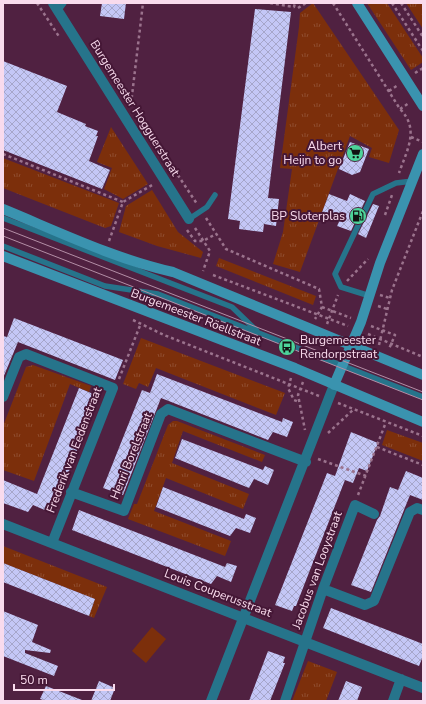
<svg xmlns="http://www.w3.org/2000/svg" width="426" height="704" font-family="'Nunito Sans',sans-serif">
<defs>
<pattern id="grass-tufts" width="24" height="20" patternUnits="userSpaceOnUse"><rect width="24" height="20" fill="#7c2f0b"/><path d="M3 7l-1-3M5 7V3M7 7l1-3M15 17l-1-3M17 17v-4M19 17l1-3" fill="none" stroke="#8f4d2f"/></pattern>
<pattern id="building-cross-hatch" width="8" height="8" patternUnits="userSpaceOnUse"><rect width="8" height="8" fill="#c4c7f6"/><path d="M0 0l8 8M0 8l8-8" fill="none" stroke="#a6a6ca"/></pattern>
</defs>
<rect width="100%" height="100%" fill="#502141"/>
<path fill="url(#grass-tufts)" d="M313,3L399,130L389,163L369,157L372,148L350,136L300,272L273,264L283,232L292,169L280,168L299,27L300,13Z
M367,3H387L423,58V62L411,70Z
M406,3H423V29Z
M111,127L148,184L123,199L104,189L112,168L97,162Z
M3,158L119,203L111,226L105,228L3,188Z
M152,190L178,232L203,252L201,258L157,246L119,232L126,206Z
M219,258L316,296L313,305L216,266Z
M141,338L285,393L276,415L156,368L148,387L139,383L136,389L123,384Z
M33,365L91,386L89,392L70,384L34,481L3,470V426L26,367Z
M173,421H177L265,455L262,462L183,431L172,463L249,494L243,509L166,478L154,511L231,541L225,556L128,519L134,504H137L168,425Z
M387,430L423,443V461L382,445Z
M3,546L107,587L94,618L89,616L95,599L3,563Z
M308,661L337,672L326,701H292Z"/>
<path fill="#7c2f0b" d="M152,627L166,639L146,663L132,651Z"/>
<path fill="url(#building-cross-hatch)" d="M102,3H126L124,19L100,16Z
M255,9L291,12L268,198L279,199L276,226L264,224L263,232L239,229L240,221L228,219Z
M3,61L67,86L57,112L86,124L85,126L98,131L96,136H98L89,161L110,170L102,189L3,150Z
M350,142L369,149L360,172L352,175L339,169Z
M329,194L347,201L350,194L365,201L351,231L337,226L339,222L321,215Z
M373,204L379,206L366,238L358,234Z
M14,318L123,360L115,380L18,342L3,378V336L7,337Z
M157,374L282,422L283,418L293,422L287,437L273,432L268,440L161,398L123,495L103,488L142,390L150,393Z
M79,388L98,396L61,492L56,490L54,491L47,511L33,505L28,512L3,503V480L37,494Z
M351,432L378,443L367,471L359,468L353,483L345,480L296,606H294L292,611L275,605L327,473L335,476Z
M182,439L263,470L265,466L274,470L268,485L254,479L249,488L175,458Z
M406,471L423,478V500L410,495L371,592L351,585L377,520L380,516L390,487L398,490Z
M163,487L244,519L246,514L256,518L250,533L236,528L230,536L156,507Z
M79,510L225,567L227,563L237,566L231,582L217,576L211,584L72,530Z
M3,563L95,599L89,616L3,582Z
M331,608L423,644V656L419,666L323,628Z
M3,611L38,625L32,642L51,650L50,653L25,650V653L58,666L54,676L3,656Z
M268,651L285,657L283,663H285L270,701H249Z
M99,681L115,688L110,701H91Z
M346,681L362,687L357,701H338Z
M46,686L82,700V701H46L40,699Z"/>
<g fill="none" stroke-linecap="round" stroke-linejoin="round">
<path stroke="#9b738d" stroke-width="2.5" stroke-dasharray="3 3" stroke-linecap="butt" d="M37,3L60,38
M270,3L294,7L295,3
M333,3L400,109C420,129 407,150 399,173
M392,3L423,51
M401,3L423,37
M298,8L306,3
M415,73L423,68
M389,91L398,85
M131,104L143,3
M400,109L409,103
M411,137L423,142
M158,145L197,204
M3,154L123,202
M385,215L392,195
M206,218L226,249L319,289L322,307L315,319
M195,228L210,251L203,271
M187,230L195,241H203L216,234
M109,241L123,202L154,184
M213,275L348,326
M347,281L368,259
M380,295L390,298
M378,306L387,309
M322,307L351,318
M133,320L164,335L319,396
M327,324L338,295
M371,326L395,335L389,349
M368,334L423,357
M379,345L392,290L423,211
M291,378L288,388L294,400L299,402
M119,379L141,323
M303,382L298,395L305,430
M338,403L423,436
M328,433L354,409
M377,447L423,465
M318,459L366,476
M358,495L386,422"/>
<path stroke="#26748b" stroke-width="5.5" d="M58,11L64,3
M3,218L232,307L257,331
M189,219L207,207L215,195
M3,246L105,286L158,294L423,397
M370,296L341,287L335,274L373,194L396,183L413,181"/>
<path stroke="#26748b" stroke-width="10" d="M53,3L189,219
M3,397L19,357L26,354L113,388L52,543
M71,492L124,511L161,414L168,409L306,462
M3,524L423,688
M323,589L365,605L374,601L410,512L417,508L423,510
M211,701L334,385
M285,701L323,589L355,505L374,514
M393,701L401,679"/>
<path stroke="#3a93af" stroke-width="10" d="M357,3L423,106
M3,209C59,232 115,259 173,272L423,375
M3,256L295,368L423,422
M334,385L361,322L380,263L423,154"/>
<path stroke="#b38ea6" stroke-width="1" d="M3,228L423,392
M3,236L423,400"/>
</g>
<defs>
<g id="supermarket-disc" transform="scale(0.9)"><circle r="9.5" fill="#4dd39a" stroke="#451736"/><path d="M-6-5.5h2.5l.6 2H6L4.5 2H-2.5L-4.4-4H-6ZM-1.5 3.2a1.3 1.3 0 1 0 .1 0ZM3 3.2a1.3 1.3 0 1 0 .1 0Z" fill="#111"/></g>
<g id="fuel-disc" transform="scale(0.9)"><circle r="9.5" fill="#4dd39a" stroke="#451736"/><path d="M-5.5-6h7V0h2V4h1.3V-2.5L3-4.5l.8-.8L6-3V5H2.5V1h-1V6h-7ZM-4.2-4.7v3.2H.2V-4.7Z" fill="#111"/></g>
<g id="bus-disc" transform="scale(0.9)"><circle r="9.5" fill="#4dd39a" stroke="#451736"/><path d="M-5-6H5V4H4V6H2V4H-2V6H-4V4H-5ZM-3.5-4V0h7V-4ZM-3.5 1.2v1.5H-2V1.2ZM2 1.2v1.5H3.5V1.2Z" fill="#111"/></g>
</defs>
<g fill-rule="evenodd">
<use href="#supermarket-disc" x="355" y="153"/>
<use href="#fuel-disc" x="358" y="216"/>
<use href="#bus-disc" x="287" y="347"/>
</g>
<g text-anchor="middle" stroke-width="4" stroke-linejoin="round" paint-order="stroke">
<g font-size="12" fill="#f9dbed" stroke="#451736">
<text transform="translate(135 108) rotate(58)" y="4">Burgemeester Hogguerstraat</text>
<text transform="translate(196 317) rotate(21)" y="4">Burgemeester Röellstraat</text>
<text transform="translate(74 450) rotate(-69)" y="4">Frederik van Eedenstraat</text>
<text transform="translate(131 456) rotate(-68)" y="4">Henri Borelstraat</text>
<text transform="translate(317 570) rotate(-70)" y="4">Jacobus van Looystraat</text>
<text transform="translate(218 593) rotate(21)" y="4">Louis Couperusstraat</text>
</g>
<g font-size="12" fill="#f9dbed" stroke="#451736" text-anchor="end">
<text x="342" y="150">Albert<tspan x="342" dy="14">Heijn to go</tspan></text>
<text x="345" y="220">BP Sloterplas</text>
<text x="300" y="344" text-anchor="start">Burgemeester<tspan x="300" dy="14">Rendorpstraat</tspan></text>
</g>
</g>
<rect width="426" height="704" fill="none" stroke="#f9dbed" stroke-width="8"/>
<path d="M14 684v6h100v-6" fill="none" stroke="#f9dbed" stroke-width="2"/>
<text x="20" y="684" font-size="12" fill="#f9dbed" stroke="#451736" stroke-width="3" paint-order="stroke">50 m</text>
</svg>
